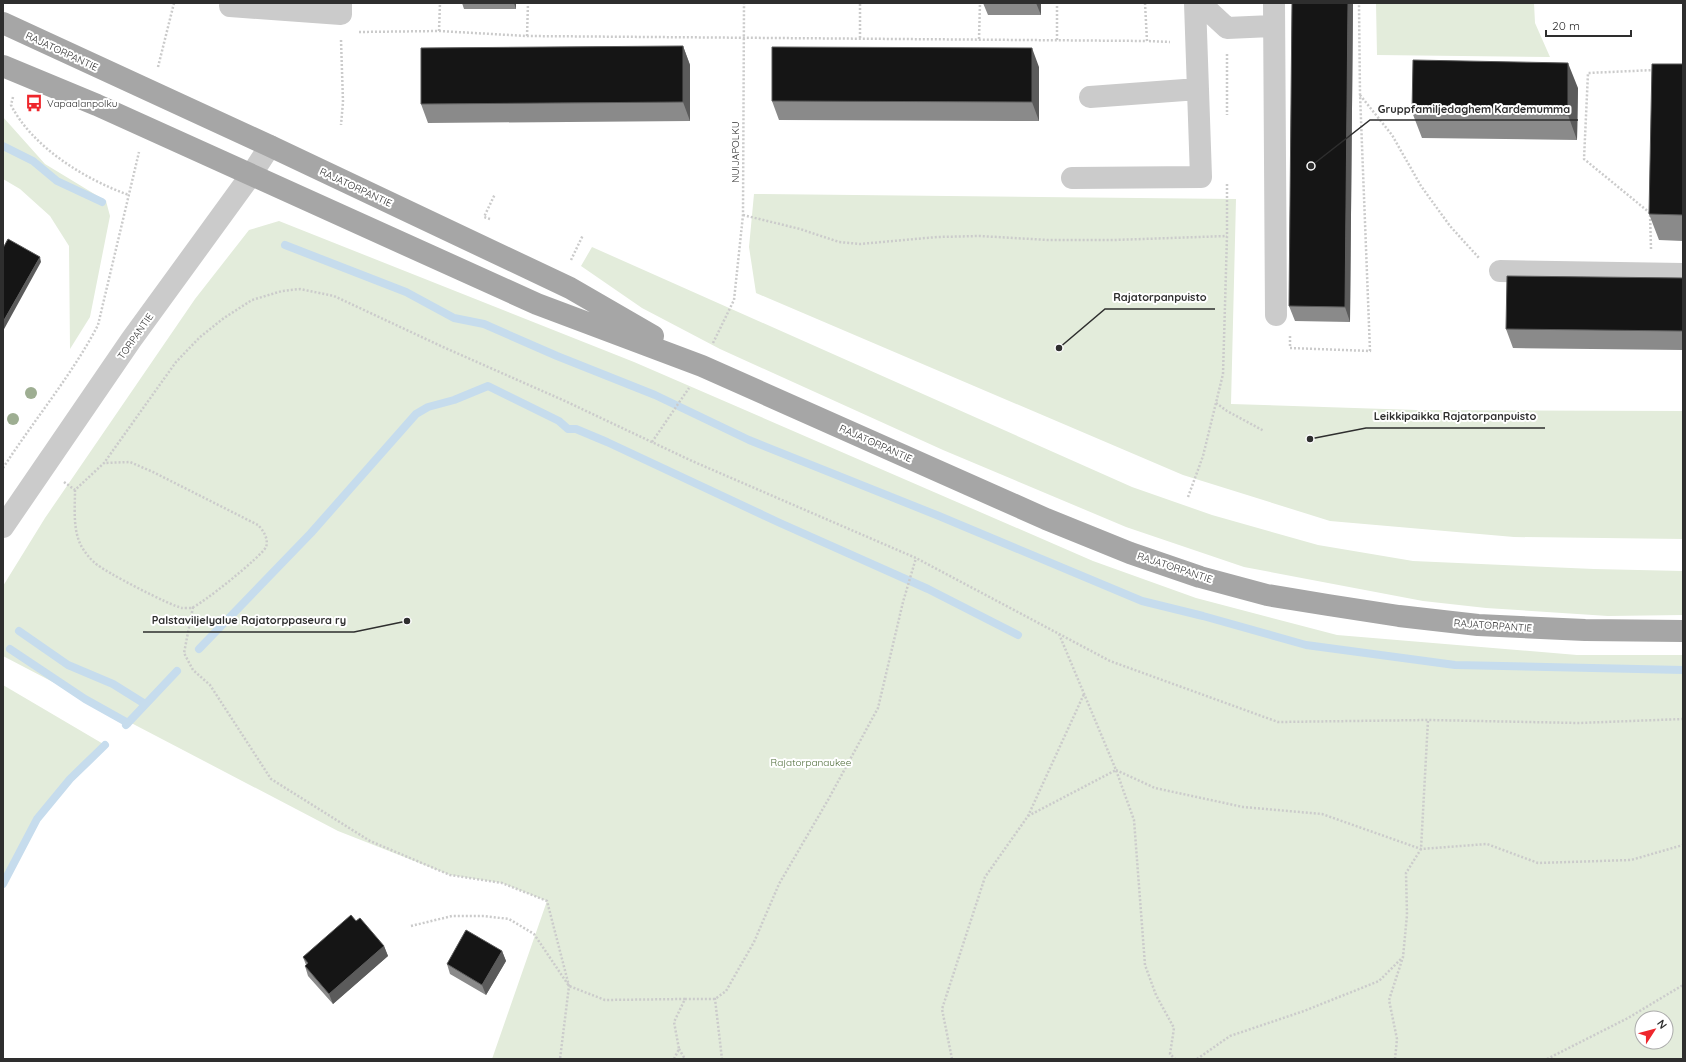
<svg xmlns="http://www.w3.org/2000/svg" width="1686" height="1062" font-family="Quicksand,sans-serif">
<rect width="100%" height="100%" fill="#fff"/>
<path fill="#e3ecdb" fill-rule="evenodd" d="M1376,3H1534L1535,23L1550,57L1377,55Z
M3,117L45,164L106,201L110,216L90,317L70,349L69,246L50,216L20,189L3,179Z
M754,194L1236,199L1231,404L1416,410L1683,411V539L1514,537L1330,521L1183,475L756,293L749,247Z
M279,221L634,362L1093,561L1196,598L1337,635L1577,655H1683V1059H492L547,901L502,883L450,875L338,831L3,656V586L45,518L195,299L249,230ZM1642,1018H1666V1042H1642Z
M592,247L1132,487L1212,515L1318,545L1413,561L1594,569L1683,571V615L1608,616L1486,608L1423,601L1244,567L1126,527L943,450L720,349L642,308L581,266Z
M3,685L105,745L70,779L37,819L3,884Z"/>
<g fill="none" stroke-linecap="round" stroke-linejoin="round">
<path stroke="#c6dced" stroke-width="8" d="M3,146L33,161L57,181L102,202
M285,245L406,292L454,318L484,324L557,356L655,395L749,440L939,516L1142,601L1203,616L1306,645L1455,665L1683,670
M19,631L68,665L113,684L145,704
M10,649L85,699L128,723
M199,649L311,533L416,414L428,407L454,400L488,386L559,421L568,429H576L607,442L780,523L928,589L1018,635
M126,725L177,671
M3,884L37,819L70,779L105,745"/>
<path stroke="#cbcbcb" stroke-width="2.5" stroke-dasharray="2 2" stroke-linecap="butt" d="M1145,3L1147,41L1170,42
M439,31L440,3
M359,32L439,31L527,36L1147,41
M527,36L528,3
M860,38V3
M979,39L980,3
M341,40L343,102L341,125
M1057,40V3
M1227,54V115
M158,67L174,3
M1360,95L1392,135L1421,186L1450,226L1479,258
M13,97L11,105C32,147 86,180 129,195
M743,215L800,229L839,242L860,244L937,237L980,236L1048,240H1114L1227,236
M490,219L484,217L495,194
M1651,249L1650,213L1584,159L1588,73L1654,70
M571,260L583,235
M1290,336V348L1370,351L1360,94L1359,3
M713,343L734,300L743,215L744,3
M1216,403L1227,411L1264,431
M652,442L689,388
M3,468C34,420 72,375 98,325L139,152
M64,482L75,490L104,463L176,362L200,337L224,318L252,300L282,291L300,289L334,296L443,347L565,401L692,461L916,558L1110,661L1278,722L1428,720L1579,723L1683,719
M75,490C75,506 73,525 79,541C82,549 89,558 95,563C103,571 171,606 182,608C184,608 188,608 191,608C200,606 262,556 266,547C269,539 263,530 258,525L153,472L130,462L104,463
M1188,497L1203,456L1223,374L1227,236V184
M193,607L184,653L193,670L210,685L271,779L370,841L450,875L502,883L547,901L569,986L560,1059
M1059,634L1116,770L1134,820L1145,965L1156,995L1174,1028L1170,1054L1175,1059
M1116,770L1155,788L1243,807L1322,814L1421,849L1487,844L1538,863L1631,860L1683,845
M1028,816L1116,770
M411,926L452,916H484L509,919L534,934L569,986L605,1000L685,999
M714,999H715L722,1059
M679,1049L685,1059
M674,1059L679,1049L674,1022L685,999H715L726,991L754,942L779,884L828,800L878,708L903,602L916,558
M952,1059L942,1009L985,877L1028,816L1084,694
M1197,1059L1230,1036L1304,1011L1379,981L1401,959
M1395,1059L1397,1039L1389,1000L1403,957L1407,915L1406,873L1421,849L1428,720
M1547,1059L1628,1018L1683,985"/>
<path stroke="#cbcbcb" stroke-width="22" d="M1200,3L1227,28L1274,26
M1274,3L1276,315
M230,6L341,14V3
M1090,97L1198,89
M1072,178L1201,177L1195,3
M1500,271L1683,274
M3,527L131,340L251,175L270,146"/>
<path stroke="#a6a6a6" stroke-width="22" d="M3,23L270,146L570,288L653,336
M3,66L97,105L537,304L702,366L1046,519L1130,553L1200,577L1267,595L1328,605L1399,616L1478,625L1585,630L1683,631"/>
</g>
<g fill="#9eae92">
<circle cx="31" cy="393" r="6"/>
<circle cx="13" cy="419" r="6"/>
</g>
<path fill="#8a8a8a" d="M462,3H516V9H464Z
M983,3H1041V15H988Z
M1292,3H1353L1350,322L1295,321L1289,306Z
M683,46L690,65V121L428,123L421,104Z
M1683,64V241L1659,240L1649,214Z
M1039,67V121L779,120L772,101Z
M1578,88L1577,140L1422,138L1412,112Z
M1683,278V350L1513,348L1506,329Z
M356,921L384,946L388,956L333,1004L308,976L305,966L306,965L303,957Z
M502,951L506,961L486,995L450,974L447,964Z"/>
<path fill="#5b5b5b" d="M514,3H516V9Z
M1036,3H1041V15Z
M1348,3H1353L1350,322L1345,307Z
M683,46L690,65V121L683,102Z
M1032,48L1039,67V121L1032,102Z
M1568,63L1578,88L1577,140L1568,115Z
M40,257L41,262L3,331V322Z
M384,946L388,956L333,1004L329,994Z
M502,951L506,961L486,995L482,985Z"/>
<path fill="#151515" stroke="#5b5b5b" d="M1292,3H1348L1345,307L1289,306Z
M683,46V102L421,104V48Z
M772,47L1032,48V102L772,101Z
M1413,60L1568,63V115L1412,112Z
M1652,64H1683V215L1649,214Z
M8,239L40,257L3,322V248Z
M1507,276L1683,278V331L1506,329Z
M351,915L356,921L360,918L384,946L329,994L305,966L308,963L303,957Z
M466,930L502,951L482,985L447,964Z"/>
<defs>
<g id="bus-bare" transform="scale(1.38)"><path d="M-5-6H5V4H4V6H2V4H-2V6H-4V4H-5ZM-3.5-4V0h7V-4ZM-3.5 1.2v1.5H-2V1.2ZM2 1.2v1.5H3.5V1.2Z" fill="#ee262c" stroke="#fff" stroke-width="2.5" paint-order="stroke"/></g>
</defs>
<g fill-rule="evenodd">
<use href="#bus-bare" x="34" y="103"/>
</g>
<g text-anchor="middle" stroke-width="4" stroke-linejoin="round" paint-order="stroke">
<g font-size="10" fill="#2e2e2e" stroke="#fff">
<text transform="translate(62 51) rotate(25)" y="4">RAJATORPANTIE</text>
<text transform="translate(735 152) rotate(-90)" y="4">NUIJAPOLKU</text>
<text transform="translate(356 187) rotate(25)" y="4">RAJATORPANTIE</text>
<text transform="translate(135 336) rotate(-55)" y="4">TORPANTIE</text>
<text transform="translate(876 443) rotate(24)" y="4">RAJATORPANTIE</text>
<text transform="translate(1175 567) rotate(18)" y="4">RAJATORPANTIE</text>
<text transform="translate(1493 625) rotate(4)" y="4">RAJATORPANTIE</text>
</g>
<g font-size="10" fill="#2e2e2e" stroke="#fff" text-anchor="start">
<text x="47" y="107">Vapaalanpolku</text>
</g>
<g font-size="10" fill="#4f6c39" stroke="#fff">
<text x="811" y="766">Rajatorpanaukee</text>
</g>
</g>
<path fill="none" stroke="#2e2e2e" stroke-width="1.5" d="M1311 166L1370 120H1578M1059 348L1105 309H1215M1310 439L1366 428H1545M407 621L354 632H143"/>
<g fill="#2e2e2e" stroke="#fff" stroke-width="1.5">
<circle cx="1311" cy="166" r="4"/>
<circle cx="1059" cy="348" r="4"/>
<circle cx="1310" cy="439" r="4"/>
<circle cx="407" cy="621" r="4"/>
</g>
<g font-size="11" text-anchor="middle" font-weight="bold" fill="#2e2e2e" stroke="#fff" stroke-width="4" stroke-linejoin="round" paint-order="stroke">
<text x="1474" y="113">Gruppfamiljedaghem Kardemumma</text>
<text x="1160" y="301">Rajatorpanpuisto</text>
<text x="1455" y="420">Leikkipaikka Rajatorpanpuisto</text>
<text x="249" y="624">Palstaviljelyalue Rajatorppaseura ry</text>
</g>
<rect width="1686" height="1062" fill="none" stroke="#2e2e2e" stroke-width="8"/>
<g transform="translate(1654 1030) rotate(54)"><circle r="19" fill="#ffffff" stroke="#ababab"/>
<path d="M0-3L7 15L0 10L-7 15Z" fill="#ee262c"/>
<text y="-6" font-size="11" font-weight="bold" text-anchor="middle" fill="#2e2e2e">N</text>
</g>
<path d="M1546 30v6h85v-6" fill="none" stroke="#2e2e2e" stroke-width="2"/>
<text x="1552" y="30" font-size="12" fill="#2e2e2e" stroke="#ffffff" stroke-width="3" paint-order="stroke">20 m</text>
</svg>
